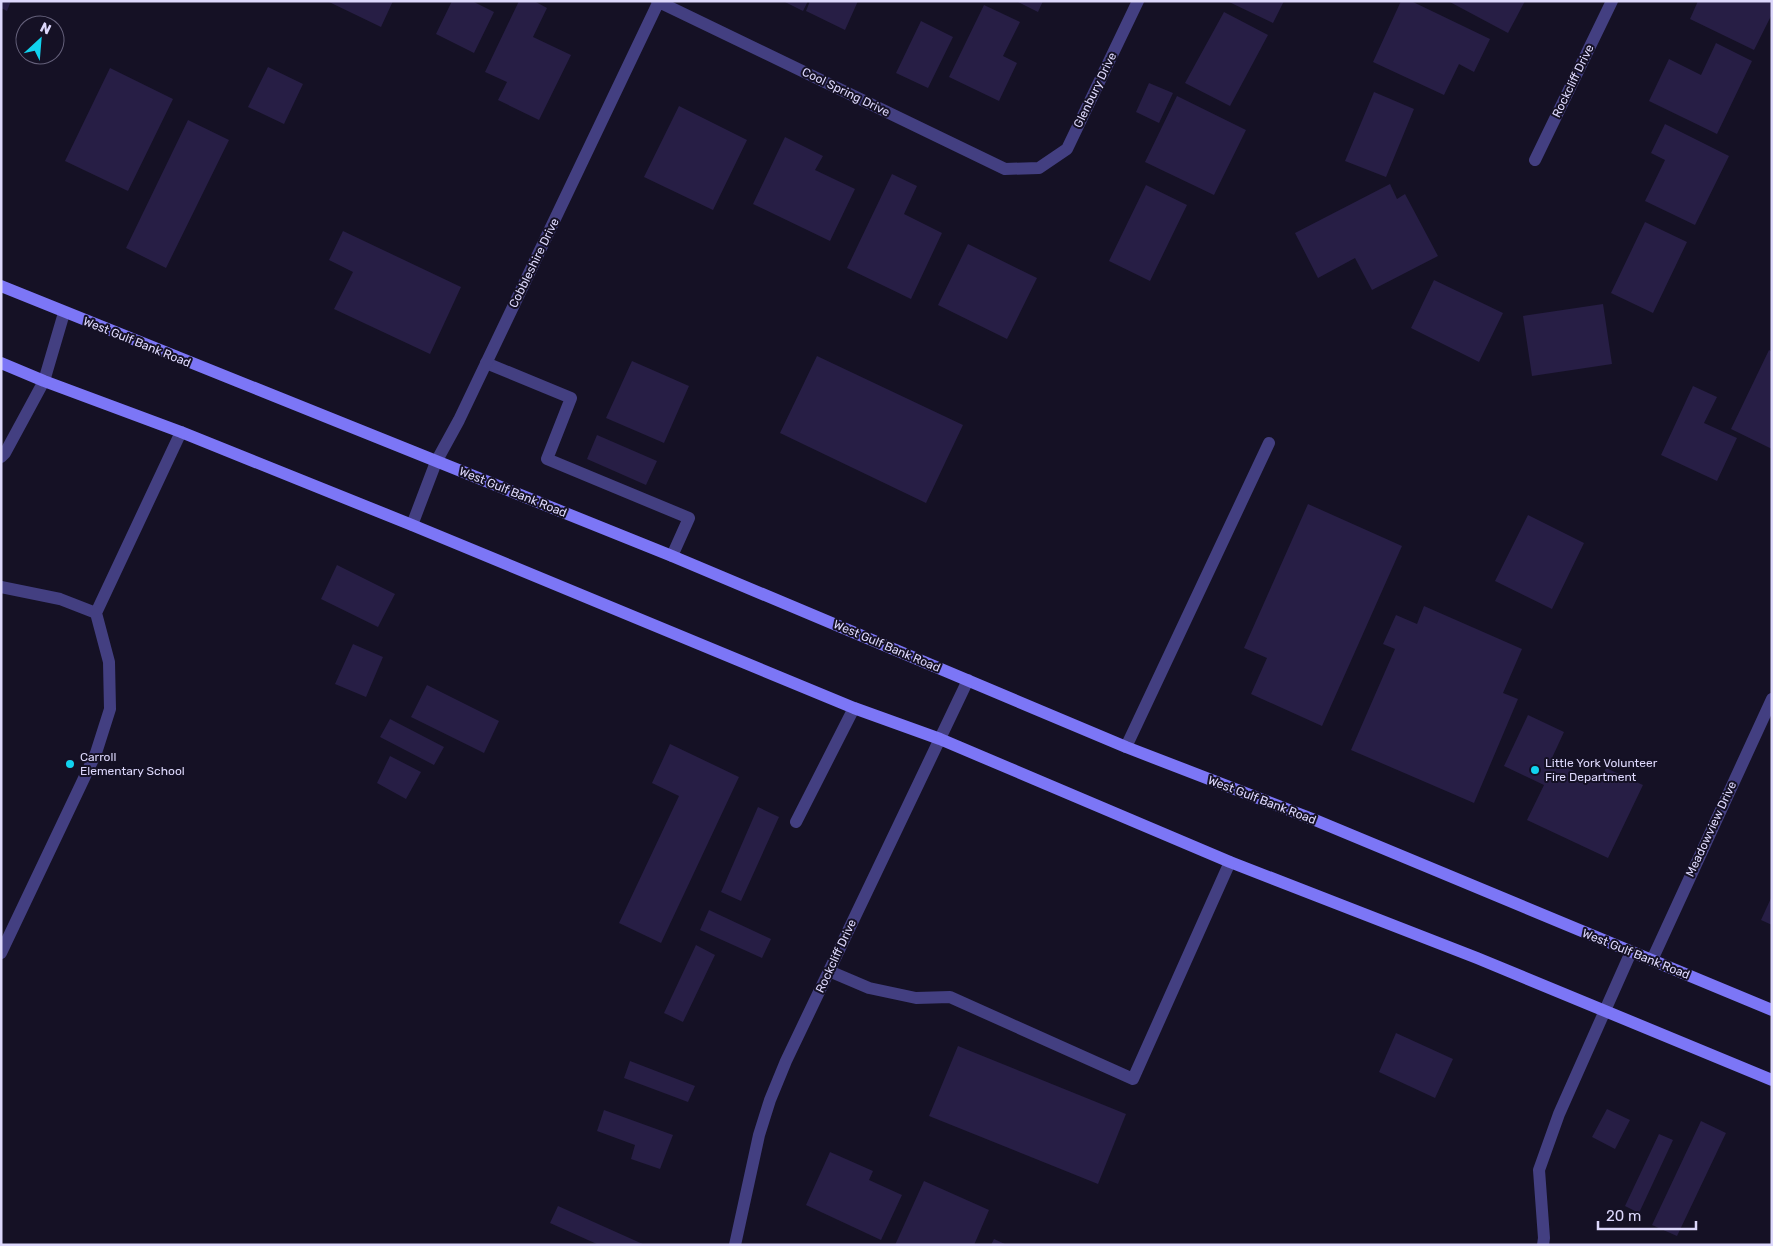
<svg xmlns="http://www.w3.org/2000/svg" width="1773" height="1246" font-family="Rubik,sans-serif">
<rect width="100%" height="100%" fill="#151125"/>
<path fill="#271e45" d="M1,1H11L7,11L1,8Z
M327,1H393L381,27Z
M452,1H472L494,12L474,53L436,34Z
M519,1H534L547,8L533,37L571,55L539,120L498,100L507,82L485,72Z
M783,1H808L803,11Z
M810,1H858L845,30L806,11Z
M1016,1H1043L1038,12Z
M1227,1H1284L1273,23Z
M1401,1H1411L1490,39L1474,72L1459,64L1444,95L1373,62Z
M1448,1H1525L1508,33Z
M1698,1H1772V14L1754,50L1690,19Z
M984,5L1020,22L1003,56L1017,63L999,101L949,77Z
M1224,12L1268,35L1230,106L1185,83Z
M921,21L953,37L928,88L896,73Z
M1716,43L1752,61L1717,134L1649,101L1669,59L1701,75Z
M268,67L303,84L284,124L248,107Z
M110,68L173,99L128,191L65,161Z
M1149,83L1173,93L1159,123L1136,112Z
M1374,92L1414,109L1386,177L1345,161Z
M1177,96L1246,130L1214,195L1145,162Z
M679,106L747,140L713,210L644,177Z
M188,120L229,140L166,268L126,248Z
M1665,124L1729,156L1695,225L1645,201L1665,160L1651,153Z
M785,137L823,156L815,170L855,189L830,241L753,204Z
M892,174L917,186L904,214L942,233L911,299L847,268Z
M1390,184L1397,199L1405,194L1438,256L1372,290L1355,258L1318,278L1295,233Z
M1146,185L1187,205L1150,281L1109,261Z
M1645,222L1687,242L1653,313L1611,293Z
M343,231L461,287L430,354L334,309L353,272L329,260Z
M968,244L1037,278L1007,339L938,305Z
M1434,280L1503,313L1479,362L1411,328Z
M1603,304L1612,364L1532,376L1523,316Z
M1769,350L1772,352V449L1731,429Z
M817,356L963,425L926,503L780,433Z
M632,361L689,386L664,443L606,418Z
M1693,386L1717,397L1704,423L1737,438L1717,481L1661,455Z
M597,435L657,461L646,485L587,459Z
M1308,504L1402,546L1322,726L1251,694L1267,658L1244,648Z
M1528,515L1584,543L1552,609L1495,581Z
M337,565L395,594L378,627L321,599Z
M1424,606L1522,649L1503,693L1518,699L1474,803L1351,750L1395,649L1383,644L1396,615L1417,624Z
M353,644L383,657L366,697L335,684Z
M427,685L499,721L484,753L411,717Z
M1528,715L1564,732L1551,760L1599,783L1606,768L1643,785L1608,858L1527,820L1544,785L1504,766Z
M390,719L444,747L434,765L380,737Z
M670,744L739,777L661,943L619,923L679,796L652,783Z
M390,756L421,772L406,799L377,783Z
M758,807L779,817L741,901L721,892Z
M1772,896V925L1761,920Z
M709,910L771,939L762,958L700,930Z
M696,945L715,955L683,1022L664,1013Z
M1396,1033L1453,1059L1435,1098L1379,1072Z
M958,1046L1126,1114L1098,1184L929,1116Z
M630,1061L695,1086L688,1102L624,1078Z
M1607,1109L1630,1120L1615,1149L1592,1137Z
M604,1110L673,1135L660,1169L631,1159L635,1145L597,1131Z
M1701,1121L1726,1133L1677,1236L1652,1225Z
M1659,1134L1673,1140L1639,1213L1625,1206Z
M830,1152L873,1171L869,1180L902,1195L881,1240L806,1205Z
M924,1181L989,1210L974,1245H895Z
M558,1206L645,1245H599L550,1223Z
M994,1239L1007,1245H991Z"/>
<g fill="none" stroke-linecap="round" stroke-linejoin="round">
<path stroke="#433f81" stroke-width="12" d="M486,363L571,398L547,459L689,518L672,556
M1,457L5,453L44,381L64,313
M1,587L60,599L96,613
M1126,747L1269,443
M796,822L854,708
M1,953L96,753L110,709L109,662L96,613L181,432
M829,971L869,988L916,998L950,997L1133,1079L1230,862
M1543,1245L1544,1238L1539,1170L1559,1114L1631,952"/>
<path stroke="#433f81" stroke-width="12" d="M657,1L1005,169L1039,168L1067,149L1138,1
M1535,160L1612,1
M412,525L436,462L459,420L659,1
M1652,960L1772,699
M735,1245L759,1135L770,1100L786,1061L968,680"/>
<path stroke="#7c76f6" stroke-width="12" d="M1,286L672,556L1126,747L1315,820L1772,1010
M1,363L44,381L181,432L412,525L854,708L940,739L1230,862L1477,958L1772,1080"/>
</g>
<g fill="#11d3ef" stroke="#151125" stroke-width="2">
<circle cx="70" cy="764" r="5"/>
<circle cx="1535" cy="770" r="5"/>
</g>
<g text-anchor="middle" stroke-width="4" stroke-linejoin="round" paint-order="stroke">
<g font-size="12" fill="#ddd8fc" stroke="#151125">
<text transform="translate(1573 81) rotate(-64)" y="4">Rockcliff Drive</text>
<text transform="translate(1095 90) rotate(-64)" y="4">Glenbury Drive</text>
<text transform="translate(846 92) rotate(26)" y="4">Cool Spring Drive</text>
<text transform="translate(534 263) rotate(-64)" y="4">Cobbleshire Drive</text>
<text transform="translate(137 342) rotate(22)" y="4">West Gulf Bank Road</text>
<text transform="translate(513 492) rotate(22)" y="4">West Gulf Bank Road</text>
<text transform="translate(887 646) rotate(23)" y="4">West Gulf Bank Road</text>
<text transform="translate(1262 800) rotate(21)" y="4">West Gulf Bank Road</text>
<text transform="translate(1711 829) rotate(-65)" y="4">Meadowview Drive</text>
<text transform="translate(1636 954) rotate(22)" y="4">West Gulf Bank Road</text>
<text transform="translate(836 956) rotate(-65)" y="4">Rockcliff Drive</text>
</g>
<g font-size="12" fill="#ddd8fc" stroke="#151125" text-anchor="start">
<text x="80" y="761">Carroll<tspan x="80" dy="14">Elementary School</tspan></text>
<text x="1545" y="767">Little York Volunteer<tspan x="1545" dy="14">Fire Department</tspan></text>
</g>
</g>
<rect width="1773" height="1246" fill="none" stroke="#ddd8fc" stroke-width="5"/>
<g transform="translate(40 40) rotate(26)"><circle r="24" fill="#151125" stroke="#65617b"/>
<path d="M0-4L9 19L0 12L-9 19Z" fill="#11d3ef"/>
<text y="-8" font-size="14" font-weight="bold" text-anchor="middle" fill="#ddd8fc">N</text>
</g>
<path d="M1598 1221v8h98v-8" fill="none" stroke="#ddd8fc" stroke-width="2.5"/>
<text x="1606" y="1221" font-size="15" fill="#ddd8fc" stroke="#151125" stroke-width="4" paint-order="stroke">20 m</text>
</svg>
